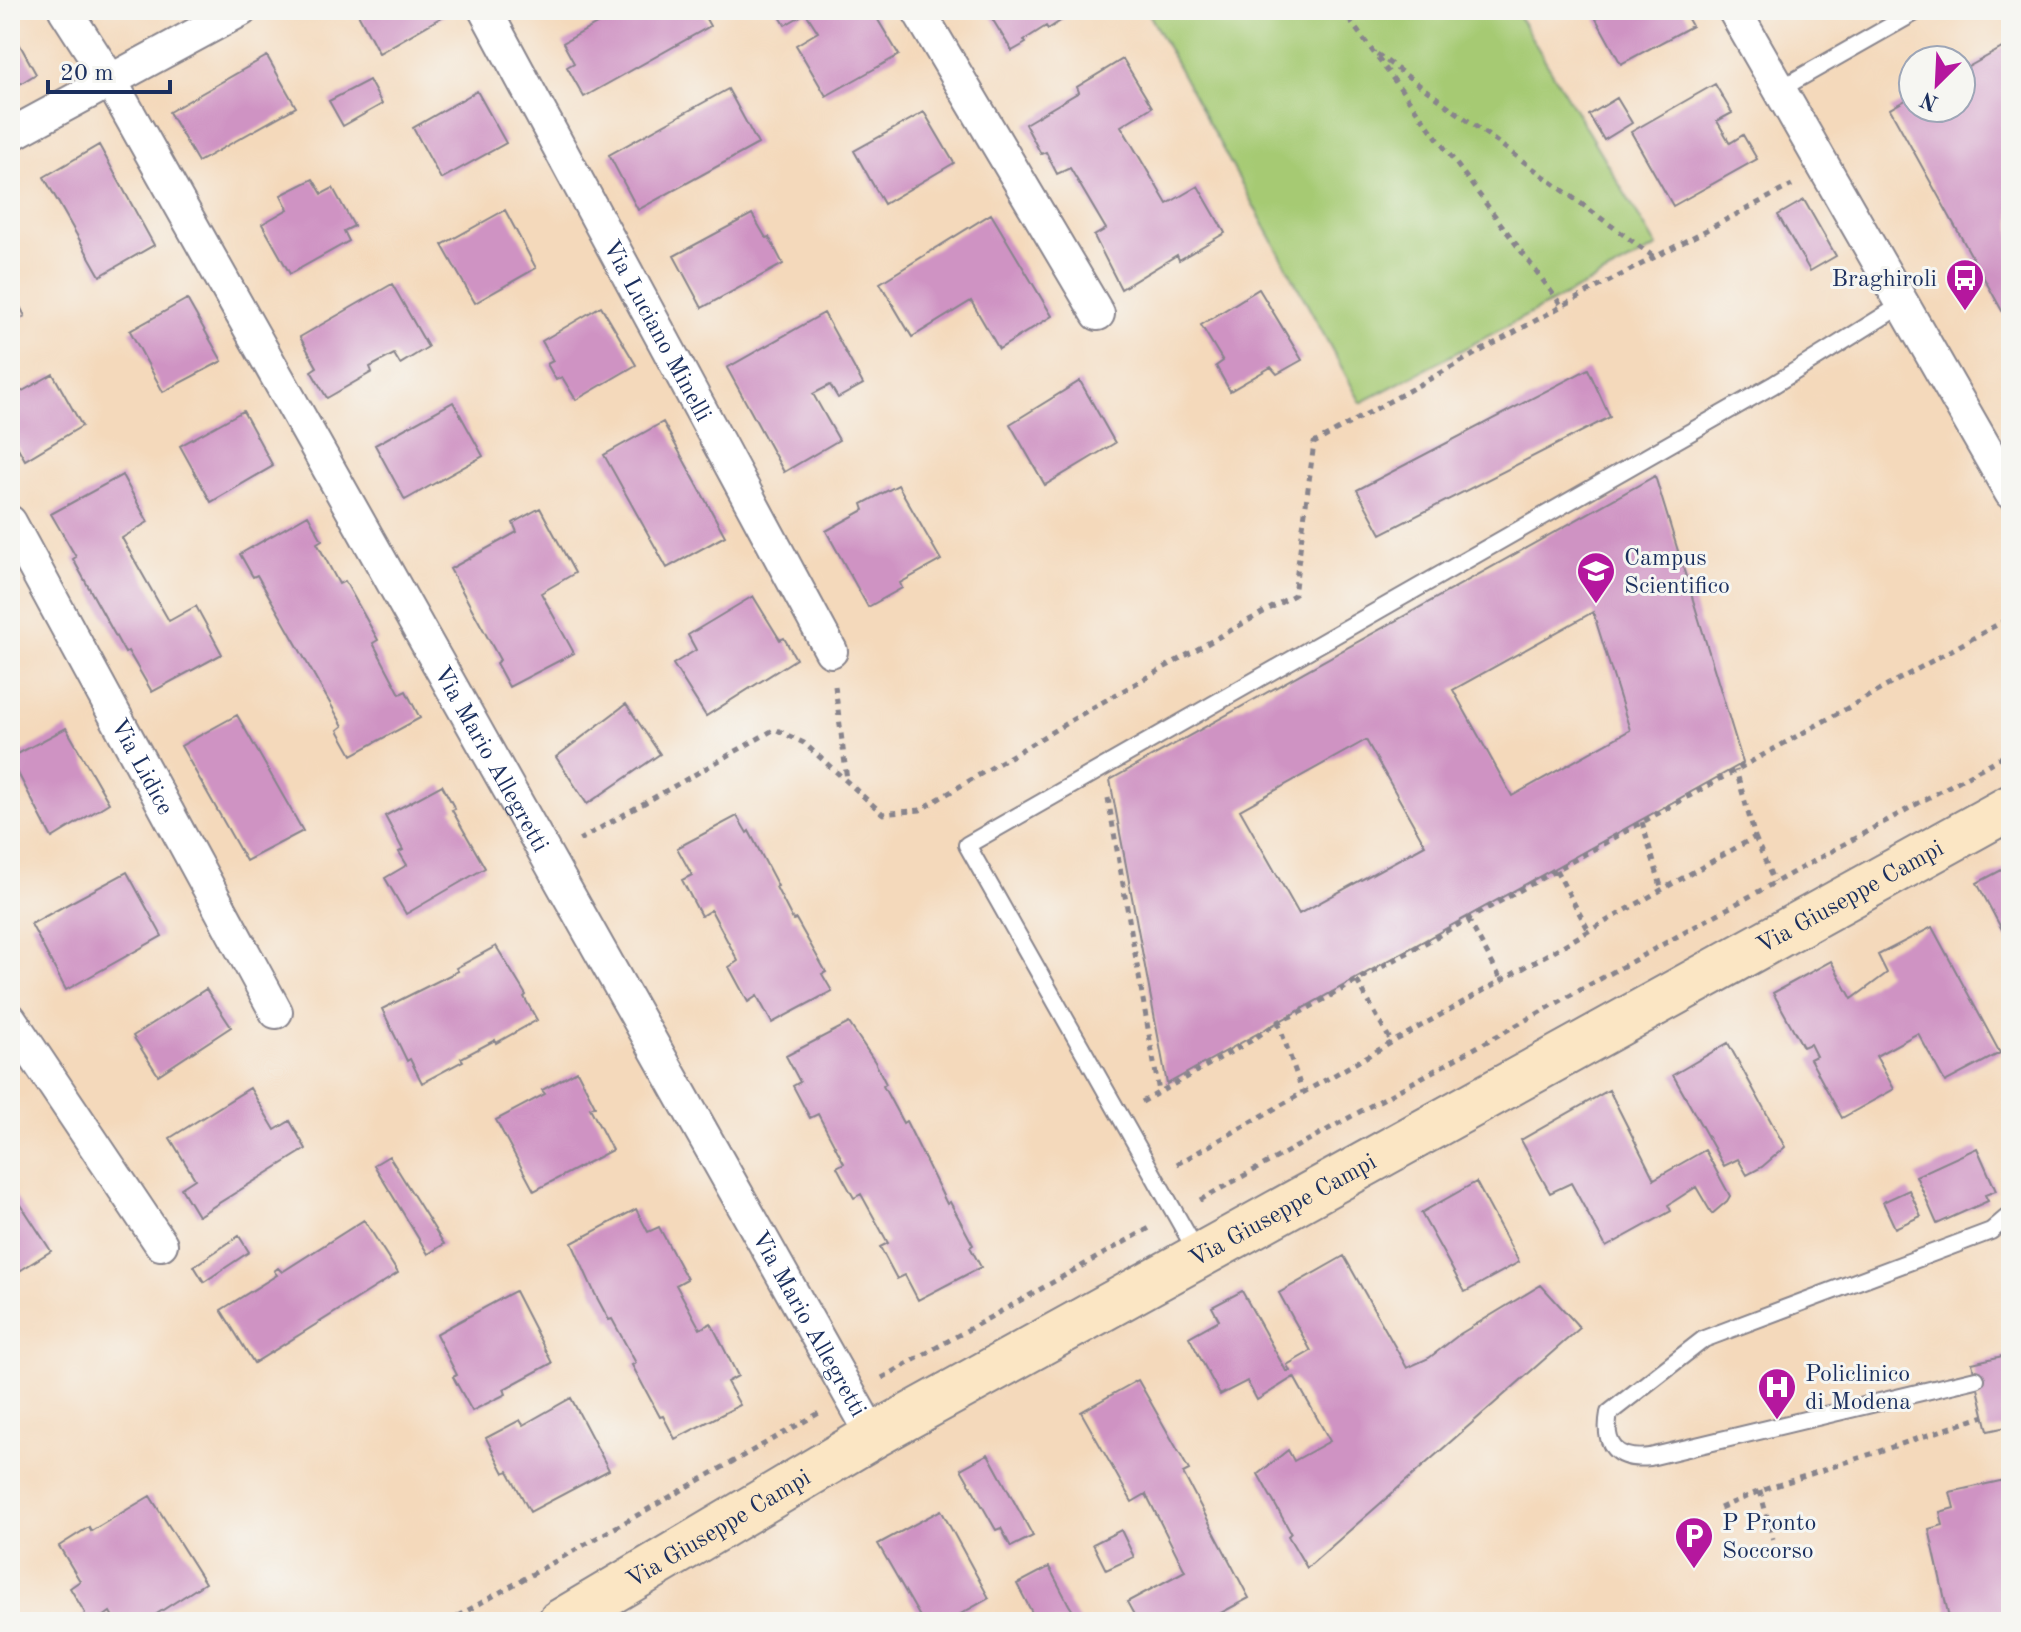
<svg xmlns="http://www.w3.org/2000/svg" width="2021" height="1632" font-family="'Old Standard TT',serif">
<rect width="100%" height="100%" fill="#f6f6f2"/>
<filter id="ink" filterUnits="userSpaceOnUse"><feTurbulence type="fractalNoise" baseFrequency=".0125" numOctaves="2"/><feDisplacementMap in="SourceGraphic" scale="16" xChannelSelector="R" yChannelSelector="G"/><feConvolveMatrix kernelMatrix="1 2 1 2 8 2 1 2 1" color-interpolation-filters="sRGB"/></filter>
<filter id="wash" filterUnits="userSpaceOnUse"><feTurbulence type="fractalNoise" baseFrequency=".006" numOctaves="4" result="noise"/><feDisplacementMap in="SourceGraphic" scale="32" xChannelSelector="R" yChannelSelector="G"/><feGaussianBlur stdDeviation="1.8" result="paint"/><feColorMatrix in="noise" values="0 0 0 0 0 0 0 0 0 0 0 0 0 0 0 0 0 1.4 0 .05"/><feComposite in="paint" operator="in"/></filter>
<g filter="url(#wash)">
<rect width="100%" height="100%" fill="#f4d9bb"/>
<path fill="#a6ca73" stroke="#607c68" stroke-width="2" d="M1147,10H1515L1657,247L1361,403Z"/>
<g id="blocks">
<path fill="#cf93c3" fill-rule="evenodd" d="M356,10H454L379,53Z
M622,10H701L710,26L584,97L567,67L574,63L563,43Z
M776,10H872L899,55L826,96L796,45L818,32L806,13L785,25Z
M991,10H1067L1068,16L1048,29L1046,26L1024,40L1026,43L1012,51L988,12Z
M1612,10H1683L1692,26L1621,64L1596,19Z
M10,27L36,74L10,90Z
M2011,43V327L1890,109L1913,96V108H1961V71Z
M267,56L296,107L198,162L169,112Z
M1123,59L1152,107L1121,126L1167,204L1198,186L1225,233L1179,260L1177,255L1121,289L1094,236L1106,229L1070,168L1057,174L1046,152L1041,154L1025,124L1079,92L1077,87Z
M369,80L382,104L343,126L329,101Z
M1715,84L1732,113L1717,121L1730,143L1743,135L1757,159L1673,206L1631,132Z
M728,89L758,144L638,210L609,155Z
M477,91L506,143L441,179L413,128Z
M1617,98L1632,123L1604,140L1589,115Z
M924,112L954,163L884,204L854,151Z
M99,145L154,245L100,276L44,177Z
M313,179L322,194L333,188L354,226L344,231L349,241L290,274L262,224L288,209L281,195Z
M1804,200L1836,256L1810,271L1778,215Z
M505,210L536,268L475,303L442,245Z
M752,214L766,238L769,237L783,264L702,308L674,256Z
M991,214L1052,316L999,349L971,301L912,337L880,283Z
M392,284L428,347L400,364L394,354L370,367L372,372L327,398L311,371L317,367L300,337Z
M10,288L25,316L10,325Z
M1259,289L1302,360L1277,374L1271,367L1230,391L1216,366L1223,361L1201,325Z
M187,299L222,361L163,392L130,331Z
M601,306L636,365L576,400L562,377L556,380L547,364L553,361L542,341Z
M824,313L863,384L838,398L830,385L813,394L839,440L784,472L727,368Z
M1588,369L1610,417L1381,534L1357,490Z
M53,374L82,426L25,460L10,434V398Z
M1080,381L1115,443L1045,485L1010,424Z
M453,402L483,456L405,500L375,445Z
M243,411L273,466L211,502L180,446Z
M663,422L725,536L667,568L604,455Z
M122,475L148,522L122,538L169,621L196,606L222,654L152,692L128,651L125,653L73,559L76,557L51,514Z
M1655,476L1743,763L1167,1084L1110,780ZM1593,612L1630,730L1512,796L1453,690ZM1366,740L1425,845L1299,914L1240,810Z
M898,485L941,560L900,583L902,588L868,607L826,531L864,510L862,504Z
M540,508L575,573L541,593L574,653L509,687L496,663L500,660L450,569L517,532L513,523Z
M308,515L322,540L317,543L339,584L345,581L378,640L373,643L400,694L406,691L420,718L352,755L338,730L343,726L257,575L253,577L240,554Z
M753,596L780,640L784,638L796,659L706,716L673,664L696,650L688,635Z
M626,704L660,754L587,804L556,757Z
M237,715L303,831L246,861L181,746Z
M66,728L109,803L52,838L10,758Z
M442,785L455,809L452,810L485,868L406,914L385,878L407,865L399,852L403,850L385,816Z
M737,816L747,833L749,831L778,886L776,887L793,920L796,919L826,972L822,974L832,991L772,1023L757,996L748,1002L729,967L738,961L711,910L701,916L682,880L692,875L677,848Z
M2011,865V937L2007,939L1977,883Z
M127,872L162,936L66,990L31,924Z
M1932,927L2000,1053L1945,1082L1918,1033L1876,1056L1894,1089L1842,1118L1810,1059L1816,1056L1810,1044L1803,1047L1773,993L1831,961L1852,999L1887,973L1878,955Z
M496,946L526,995L524,997L537,1020L496,1043L495,1040L461,1058L463,1061L422,1083L410,1059L407,1061L382,1009L458,971L456,968Z
M206,989L231,1027L158,1075L133,1036Z
M849,1023L875,1062L886,1084L883,1086L903,1123L906,1121L947,1204L950,1202L973,1245L970,1247L981,1267L918,1300L905,1275L897,1279L880,1247L888,1243L861,1194L854,1198L845,1182L837,1167L844,1163L818,1114L810,1118L793,1086L800,1082L786,1056Z
M1728,1043L1785,1147L1762,1167L1747,1175L1738,1159L1724,1166L1673,1075Z
M577,1071L595,1106L590,1108L612,1150L534,1191L496,1120L545,1094L542,1090Z
M250,1088L275,1130L290,1121L306,1149L198,1216L181,1188L195,1179L170,1138Z
M1609,1090L1654,1179L1705,1150L1730,1196L1727,1201L1712,1214L1696,1187L1668,1205L1671,1211L1606,1247L1571,1183L1550,1193L1521,1140Z
M1977,1148L1996,1191L1985,1195L1988,1201L1937,1224L1916,1176Z
M389,1156L444,1244L428,1254L374,1165Z
M1476,1182L1519,1262L1465,1292L1421,1213Z
M10,1188L51,1251L10,1277Z
M1909,1190L1921,1216L1895,1228L1883,1202Z
M636,1209L648,1232L659,1227L687,1279L676,1285L700,1329L711,1323L738,1376L727,1382L740,1405L675,1439L663,1416L660,1417L632,1365L636,1363L612,1319L609,1320L595,1294L572,1243Z
M364,1220L398,1273L254,1363L221,1310L277,1275L274,1271L278,1268L282,1272Z
M239,1236L249,1252L204,1282L194,1266Z
M1344,1256L1407,1368L1429,1358L1460,1334L1541,1285L1580,1328L1307,1568L1288,1536L1291,1533L1258,1474L1288,1450L1294,1461L1330,1441L1294,1377L1257,1400L1247,1381L1220,1395L1189,1337L1219,1320L1212,1307L1242,1291L1286,1371H1290L1287,1365L1311,1351L1279,1293Z
M515,1291L552,1363L504,1389L506,1394L472,1411L453,1377L457,1375L436,1334Z
M2011,1354V1426L1988,1431L1972,1363Z
M1138,1380L1189,1470L1183,1473L1249,1598L1204,1622H1138L1127,1602L1185,1571L1146,1494L1132,1502L1081,1412Z
M571,1398L609,1470L530,1512L508,1471L504,1473L486,1438L520,1420L523,1425Z
M988,1454L1033,1536L1011,1547L1001,1528L996,1530L961,1469Z
M2011,1472V1622H1950L1929,1529L1943,1525L1940,1512L1954,1508L1950,1492L2005,1480L2004,1474Z
M150,1496L205,1583L144,1622H116L110,1612L96,1622H80L85,1613L70,1588L80,1581L59,1546L89,1527L91,1531Z
M941,1510L989,1598L946,1622H923L878,1544Z
M1121,1530L1134,1557L1106,1570L1093,1544Z
M1049,1567L1069,1605L1080,1622H1037L1017,1584Z"/>
</g>
</g>
<g filter="url(#ink)">
<use href="#blocks" fill-opacity="0" stroke="#88848c" stroke-width="2"/>
<g fill="none" stroke-linecap="round" stroke-linejoin="round">
<g stroke="#88848c" stroke-width="20">
<path id="lane" d="M1780,89L1919,10
M1198,1254L967,845L1773,385L1903,304
M1976,1379L1650,1457C1616,1461 1603,1445 1609,1413L1704,1339L1991,1231L2011,1214"/>
</g>
<g stroke="#88848c" stroke-width="36">
<g id="street">
<path id="s1" d="M65,10L110,80L873,1436"/>
<path id="s2" d="M485,10L831,651"/>
<path d="M918,10L1098,314"/>
<path d="M1734,10L2011,493"/>
<path d="M10,135L241,10"/>
<path id="s3" d="M10,522L276,1012"/>
<path d="M10,1019L161,1244"/>
</g>
</g>
<g stroke="#88848c" stroke-width="48">
<g id="secondary">
<path id="s4" d="M560,1622L873,1436L2011,807"/>
</g>
</g>
<path stroke="#88848c" stroke-width="5" stroke-dasharray="6 6" stroke-linecap="butt" d="M1342,10L1562,306
M1377,54L1654,257
M835,686L847,780
M1108,798L1159,1092
M1642,822L1662,890
M1755,837L1774,882
M579,840L775,729L804,743L883,814L920,810L1092,708L1294,595L1314,443L1562,306L1792,185
M1556,870L1589,931
M1468,919L1502,981
M1357,981L1392,1043
M1278,1022L1303,1093
M1142,1102L1254,1039L1278,1022L1303,1011L2011,617
M1177,1164L1755,837L1736,770
M1200,1200L2011,752
M882,1378L1153,1226
M1760,1491L1773,1539
M1720,1508L1760,1491L1985,1416
M447,1622L821,1412"/>
<use href="#lane" stroke="#fff" stroke-width="16"/>
<use href="#street" stroke="#fff" stroke-width="32"/>
<use href="#secondary" stroke="#fbe6c4" stroke-width="44"/>
</g>
</g>
<defs>
<g id="bus-pin" transform="scale(2)"><path d="M0 17L-7.5 6A9.5 9.5 0 1 1 7.5 6Z" fill="#b5179e" stroke="#f6f6f2"/><path d="M-5-6H5V4H4V6H2V4H-2V6H-4V4H-5ZM-3.5-4V0h7V-4ZM-3.5 1.2v1.5H-2V1.2ZM2 1.2v1.5H3.5V1.2Z" fill="#fff"/></g>
<g id="university-pin" transform="scale(2)"><path d="M0 17L-7.5 6A9.5 9.5 0 1 1 7.5 6Z" fill="#b5179e" stroke="#f6f6f2"/><path d="M0-5L7-2L0 1L-7-2ZM-4 1L0 2.5L4 1V4Q0 6-4 4Z" fill="#fff"/></g>
<g id="hospital-pin" transform="scale(2)"><path d="M0 17L-7.5 6A9.5 9.5 0 1 1 7.5 6Z" fill="#b5179e" stroke="#f6f6f2"/><path d="M-5-5h3v3.5h4V-5h3V5h-3V1.5h-4V5h-3Z" fill="#fff"/></g>
<g id="parking-pin" transform="scale(2)"><path d="M0 17L-7.5 6A9.5 9.5 0 1 1 7.5 6Z" fill="#b5179e" stroke="#f6f6f2"/><path d="M-3.5-5.5H1a3.5 3.5 0 0 1 0 7H-1V5.5H-3.5ZM-1-3.4V-.6H.8a1.4 1.4 0 0 0 0-2.8Z" fill="#fff"/></g>
</defs>
<g fill-rule="evenodd">
<use href="#bus-pin" x="1965" y="278"/>
<use href="#university-pin" x="1596" y="571"/>
<use href="#hospital-pin" x="1777" y="1387"/>
<use href="#parking-pin" x="1694" y="1536"/>
</g>
<g text-anchor="middle" stroke-width="6" stroke-linejoin="round" paint-order="stroke">
<g font-size="24" fill="#1b2f5e" stroke="#f6f6f2" text-anchor="start">
<text x="1937" y="286" text-anchor="end">Braghiroli</text>
<text x="1624" y="565">Campus<tspan x="1624" dy="28">Scientifico</tspan></text>
<text x="1805" y="1381">Policlinico<tspan x="1805" dy="28">di Modena</tspan></text>
<text x="1722" y="1530">P Pronto<tspan x="1722" dy="28">Soccorso</tspan></text>
</g>
<g font-size="24" fill="#1b2f5e" stroke="#f6f6f2">
<text dy="8" stroke="none"><textPath href="#s2" startOffset="364">Via Luciano Minelli</textPath></text>
<text dy="8" stroke="none"><textPath href="#s1" startOffset="862">Via Mario Allegretti</textPath></text>
<text dy="8" stroke="none"><textPath href="#s3" startOffset="278">Via Lidice</textPath></text>
<text dy="8" stroke="none"><textPath href="#s4" startOffset="1480">Via Giuseppe Campi</textPath></text>
<text dy="8" stroke="none"><textPath href="#s4" startOffset="832">Via Giuseppe Campi</textPath></text>
<text dy="8" stroke="none"><textPath href="#s1" startOffset="1510">Via Mario Allegretti</textPath></text>
<text dy="8" stroke="none"><textPath href="#s4" startOffset="184">Via Giuseppe Campi</textPath></text>
</g>
</g>
<rect width="2021" height="1632" fill="none" stroke="#f6f6f2" stroke-width="40"/>
<g transform="translate(1937 84) rotate(204)"><circle r="38" fill="#f6f6f2" stroke="#9ea6b7" stroke-width="2"/>
<path d="M0-6L14 30L0 20L-14 30Z" fill="#b5179e"/>
<text y="-12" font-size="22" font-weight="bold" text-anchor="middle" fill="#1b2f5e">N</text>
</g>
<path d="M48 80v12h122v-12" fill="none" stroke="#1b2f5e" stroke-width="4"/>
<text x="60" y="80" font-size="24" fill="#1b2f5e" stroke="#f6f6f2" stroke-width="6" paint-order="stroke">20 m</text>
</svg>
